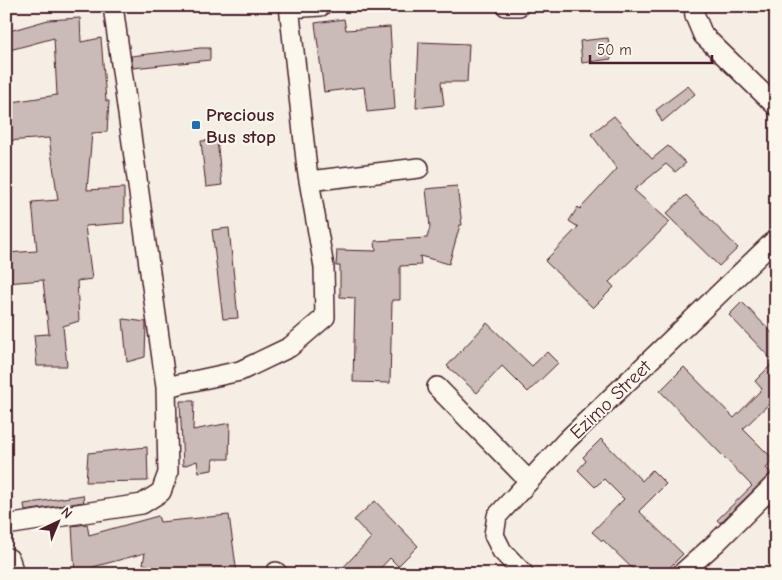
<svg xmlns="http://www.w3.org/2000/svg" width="782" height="580" font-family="'Comic Neue',sans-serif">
<rect width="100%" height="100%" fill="#f4eee4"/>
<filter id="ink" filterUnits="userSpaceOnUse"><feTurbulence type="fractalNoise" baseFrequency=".02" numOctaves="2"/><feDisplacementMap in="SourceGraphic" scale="10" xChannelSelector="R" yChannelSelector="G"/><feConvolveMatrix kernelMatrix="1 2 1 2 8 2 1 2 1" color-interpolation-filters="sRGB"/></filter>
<g filter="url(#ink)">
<path fill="#cabbb6" stroke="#4a1f2b" d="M80,18L81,42L101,38L106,101H109L107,132L92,133L87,190L124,188V223L85,226L92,279L77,281L79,321L63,326L67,366H37L34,335L49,334L43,280L6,283V253L37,251L32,202L58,200L49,138L6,141V103L57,95L54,38L6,51V32L48,20Z
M344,19L346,30L390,27L395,109L367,112L364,87L324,92L315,23Z
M608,38L611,59L582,63L580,41Z
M419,42L469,44L467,82H441L444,105L416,108Z
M200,48H210V60L133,68L131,56Z
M688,86L695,94L662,122L656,110Z
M614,116L652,159L668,146L686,163L675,172L666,164L634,190L670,222L609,282L614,287L593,308L545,261L578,227L569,221L578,207L580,209L617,169L591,134Z
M217,140L222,185L206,187L201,141Z
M457,186L462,225H460L449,264L420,256L421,265L400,266V300H392L390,383L353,382L355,298L340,297V266H336L337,250L376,251L375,241L427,238L430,227L426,189Z
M686,195L738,248L719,266L666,214Z
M229,228L238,318L223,319L212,230Z
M742,302L776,337V403L773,400L743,429L774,460L766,468L771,473L720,523L717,520L752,486L660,391L684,367L734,418L762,389L755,381L774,362L729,315Z
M123,319L146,322L145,357L127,362Z
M487,323L532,366L547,352L558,363L528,392L502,366L477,393L447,366Z
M180,401H194L193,430L230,423L229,459H213L212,470L199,472L197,461L183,466Z
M601,439L642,481L652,470L666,484L639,511L683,554L663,574H638L603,540L602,541L592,532L624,499L604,479L595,487L578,470L586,461L583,457Z
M147,447L148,481L86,482L88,453Z
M83,495L84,502L25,511L24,504Z
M375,501L418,546L398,566L390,558L375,574H337L371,538L354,520Z
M229,515L237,574H171L170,570L143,564L145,553L93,567V574H75L72,526L87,524L89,535L158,516L160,522Z"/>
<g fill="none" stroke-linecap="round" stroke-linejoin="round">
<g stroke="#4a1f2b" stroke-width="22">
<path id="minor" d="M506,6H519
M694,6L695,16L703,35L776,106
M289,8L321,6
M309,181L419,168
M166,387L240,371L290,347L325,317L324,267L307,169L289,6
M437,387L529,481
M6,525L142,504L161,492L168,473L166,387L113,6
M276,572L278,574
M524,574L502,551L494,535L497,516L567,440L776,239
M681,574L717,542L776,483"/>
</g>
<g stroke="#4a1f2b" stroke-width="31">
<path id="secondary" d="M6,562L9,574"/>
</g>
<use href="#minor" stroke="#fbf7ec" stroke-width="19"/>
<use href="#secondary" stroke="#fbf7ec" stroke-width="28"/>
</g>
</g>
<rect fill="#1f6fb2" stroke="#fbf7ec" stroke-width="2" x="191" y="120" width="10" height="10" rx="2.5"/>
<g text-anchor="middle" stroke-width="4" stroke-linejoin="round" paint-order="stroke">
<g font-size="19" font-weight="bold" fill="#4a1f2b" stroke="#fbf7ec" text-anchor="start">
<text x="206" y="121">Precious<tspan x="206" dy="22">Bus stop</tspan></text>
</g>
<g font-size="19" fill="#4a1f2b" stroke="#fbf7ec">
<text transform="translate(610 399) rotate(-44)" y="7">Ezimo Street</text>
</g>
</g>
<rect width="782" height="580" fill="none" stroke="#fbf7ec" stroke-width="25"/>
<rect x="12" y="12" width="757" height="555" fill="none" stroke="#4a1f2b" stroke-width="2" filter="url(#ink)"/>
<g transform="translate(58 522) rotate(44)" stroke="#fbf7ec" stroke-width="4" paint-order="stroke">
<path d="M0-4L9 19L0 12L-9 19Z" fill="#4a1f2b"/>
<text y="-8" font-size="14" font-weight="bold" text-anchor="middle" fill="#4a1f2b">N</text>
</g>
<path d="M590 55v8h122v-8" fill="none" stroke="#4a1f2b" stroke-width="2.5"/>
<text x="597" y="55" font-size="15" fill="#4a1f2b" stroke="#fbf7ec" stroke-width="4" paint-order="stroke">50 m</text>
</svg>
